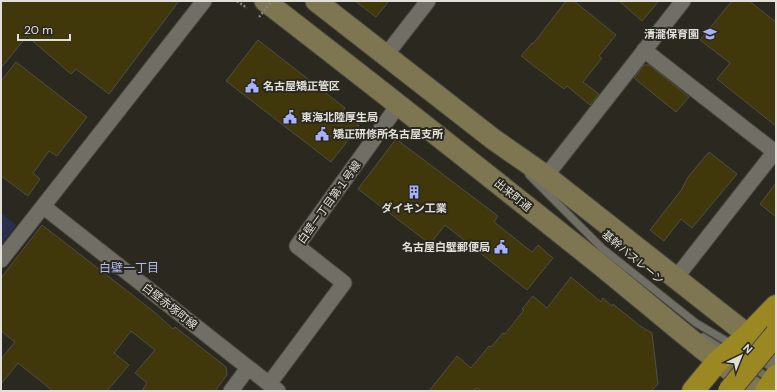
<svg xmlns="http://www.w3.org/2000/svg" width="777" height="392" font-family="'DM Sans','Noto Sans JP',sans-serif">
<rect width="100%" height="100%" fill="#2a281f"/>
<path fill="#2b2f4f" d="M1,213L16,225L1,245Z"/>
<path fill="#40370b" stroke="#504f45" d="M1,1H179L109,94L76,69L71,74L27,36L1,68Z
M355,1H389L376,17Z
M566,1H574L616,35L599,56L602,58L583,82L599,94L590,105L567,86L564,89L521,56L532,43L533,44Z
M619,1H659L642,21Z
M732,1H749L776,22V126L717,79L730,63L700,40Z
M258,40L345,108L342,113L359,126L331,162L226,81Z
M16,62L87,117L57,156L49,151L33,173L40,179L28,196L1,176V81Z
M644,65H649L689,97L676,112L634,78Z
M396,139L498,216L494,222L532,252L538,245L553,258L527,290L445,225L430,244L358,189Z
M709,152L737,174L692,228L681,219L664,241L650,230L682,189L688,177Z
M776,183V217L760,204Z
M42,225L153,311L173,329L175,327L226,367L227,375L215,391H142L147,383L135,373L155,350L131,331L114,353L129,365L107,391H53L18,363L1,384V359L15,342L1,331V278Z
M571,277L601,302L603,298L612,306L613,304L640,326L652,333L658,384L651,391H481L477,388L472,391H429L457,356L471,368L489,346L491,347L503,333L505,334L524,310L522,309L533,296L547,308Z"/>
<g fill="none" stroke-linecap="round" stroke-linejoin="round">
<g stroke="#48473f" stroke-width="9">
<path id="lane" d="M529,175L602,248L696,323L776,370
M703,337L771,379"/>
</g>
<g stroke="#48473f" stroke-width="17">
<path id="street" d="M644,50L775,152
M386,55L428,1
M546,176L683,1
M44,207L278,391
M1,260L204,1
M675,279L776,150
M269,384L344,283L297,246L399,104
M231,391L248,368"/>
</g>
<g stroke="#48473f" stroke-width="23">
<path id="secondary" d="M265,1C375,86 484,172 593,259C648,303 701,351 759,391
M316,1L493,139L546,176L776,357"/>
</g>
<g stroke="#48473f" stroke-width="24">
<path id="highway" d="M693,391L717,362L747,336L776,306
M766,391L776,376"/>
</g>
<path stroke="#86847d" stroke-width="2.5" stroke-dasharray="2 2" stroke-linecap="butt" d="M237,1L247,8"/>
<use href="#lane" stroke="#716f65" stroke-width="7"/>
<use href="#street" stroke="#716f65" stroke-width="15"/>
<use href="#secondary" stroke="#7e7651" stroke-width="21"/>
<use href="#highway" stroke="#9b8822" stroke-width="22"/>
<g stroke="#48473f" stroke-width="24" stroke-linecap="butt">
<path id="highway-bridge" d="M729,391L776,334"/>
</g>
<path stroke="#86847d" stroke-width="2.5" stroke-dasharray="2 2" stroke-linecap="butt" d="M259,17L272,1"/>
<use href="#highway-bridge" stroke="#9b8822" stroke-width="22"/>
</g>
<defs>
<g id="school-bare" transform="scale(1.08)"><path d="M0-5L7-2L0 1L-7-2ZM-4 1L0 2.5L4 1V4Q0 6-4 4Z" fill="#a7b1fc" stroke="#2a281f" stroke-width="2.5" paint-order="stroke"/></g>
<g id="civic-bare" transform="scale(1.08)"><path d="M-.6-6.5H3V-4.5H.6V-3L4-1V1h2V6H-6V1h2V-1L-.6-3ZM-1.2 2.5V6h2.4V2.5Z" fill="#a7b1fc" stroke="#2a281f" stroke-width="2.5" paint-order="stroke"/></g>
<g id="building-bare" transform="scale(1.08)"><path d="M-4-6H4V6H1V3H-1V6H-4ZM-2.5-4.3h1.7v1.8h-1.7ZM.8-4.3h1.7v1.8H.8ZM-2.5-1h1.7V.8h-1.7ZM.8-1h1.7V.8H.8Z" fill="#a7b1fc" stroke="#2a281f" stroke-width="2.5" paint-order="stroke"/></g>
</defs>
<g fill-rule="evenodd">
<use href="#school-bare" x="710" y="34"/>
<use href="#civic-bare" x="252" y="86"/>
<use href="#civic-bare" x="290" y="117"/>
<use href="#civic-bare" x="322" y="134"/>
<use href="#building-bare" x="414" y="192"/>
<use href="#civic-bare" x="501" y="247"/>
</g>
<g text-anchor="middle" stroke-width="4" stroke-linejoin="round" paint-order="stroke">
<g font-size="11" font-weight="bold" fill="#e0dfd9" stroke="#2a281f" text-anchor="start">
<text x="699" y="38" text-anchor="end">清瀧保育園</text>
<text x="263" y="90">名古屋矯正管区</text>
<text x="301" y="121">東海北陸厚生局</text>
<text x="333" y="138">矯正研修所名古屋支所</text>
<text x="414" y="212" text-anchor="middle">ダイキン工業</text>
<text x="490" y="251" text-anchor="end">名古屋白壁郵便局</text>
</g>
<g font-size="11" fill="#e0dfd9" stroke="#2a281f">
<text transform="translate(513 195) rotate(39)" y="4">出来町通</text>
<text transform="translate(329 202) rotate(-54)" y="4">白壁一丁目第１号線</text>
<text transform="translate(633 257) rotate(40)" y="4">基幹バスレーン</text>
<text transform="translate(170 306) rotate(38)" y="4">白壁赤塚町線</text>
</g>
<g font-size="12" fill="#b3bbf3" stroke="#2a281f">
<text x="129" y="272">白壁一丁目</text>
</g>
</g>
<rect width="777" height="392" fill="none" stroke="#e0dfd9" stroke-width="4"/>
<g transform="translate(741 356) rotate(43)" stroke="#2a281f" stroke-width="3" paint-order="stroke">
<path d="M0-3L7 15L0 10L-7 15Z" fill="#e0dfd9"/>
<text y="-6" font-size="11" font-weight="bold" text-anchor="middle" fill="#e0dfd9">N</text>
</g>
<path d="M18 34v6h52v-6" fill="none" stroke="#e0dfd9" stroke-width="2"/>
<text x="24" y="34" font-size="12" fill="#e0dfd9" stroke="#2a281f" stroke-width="3" paint-order="stroke">20 m</text>
</svg>
